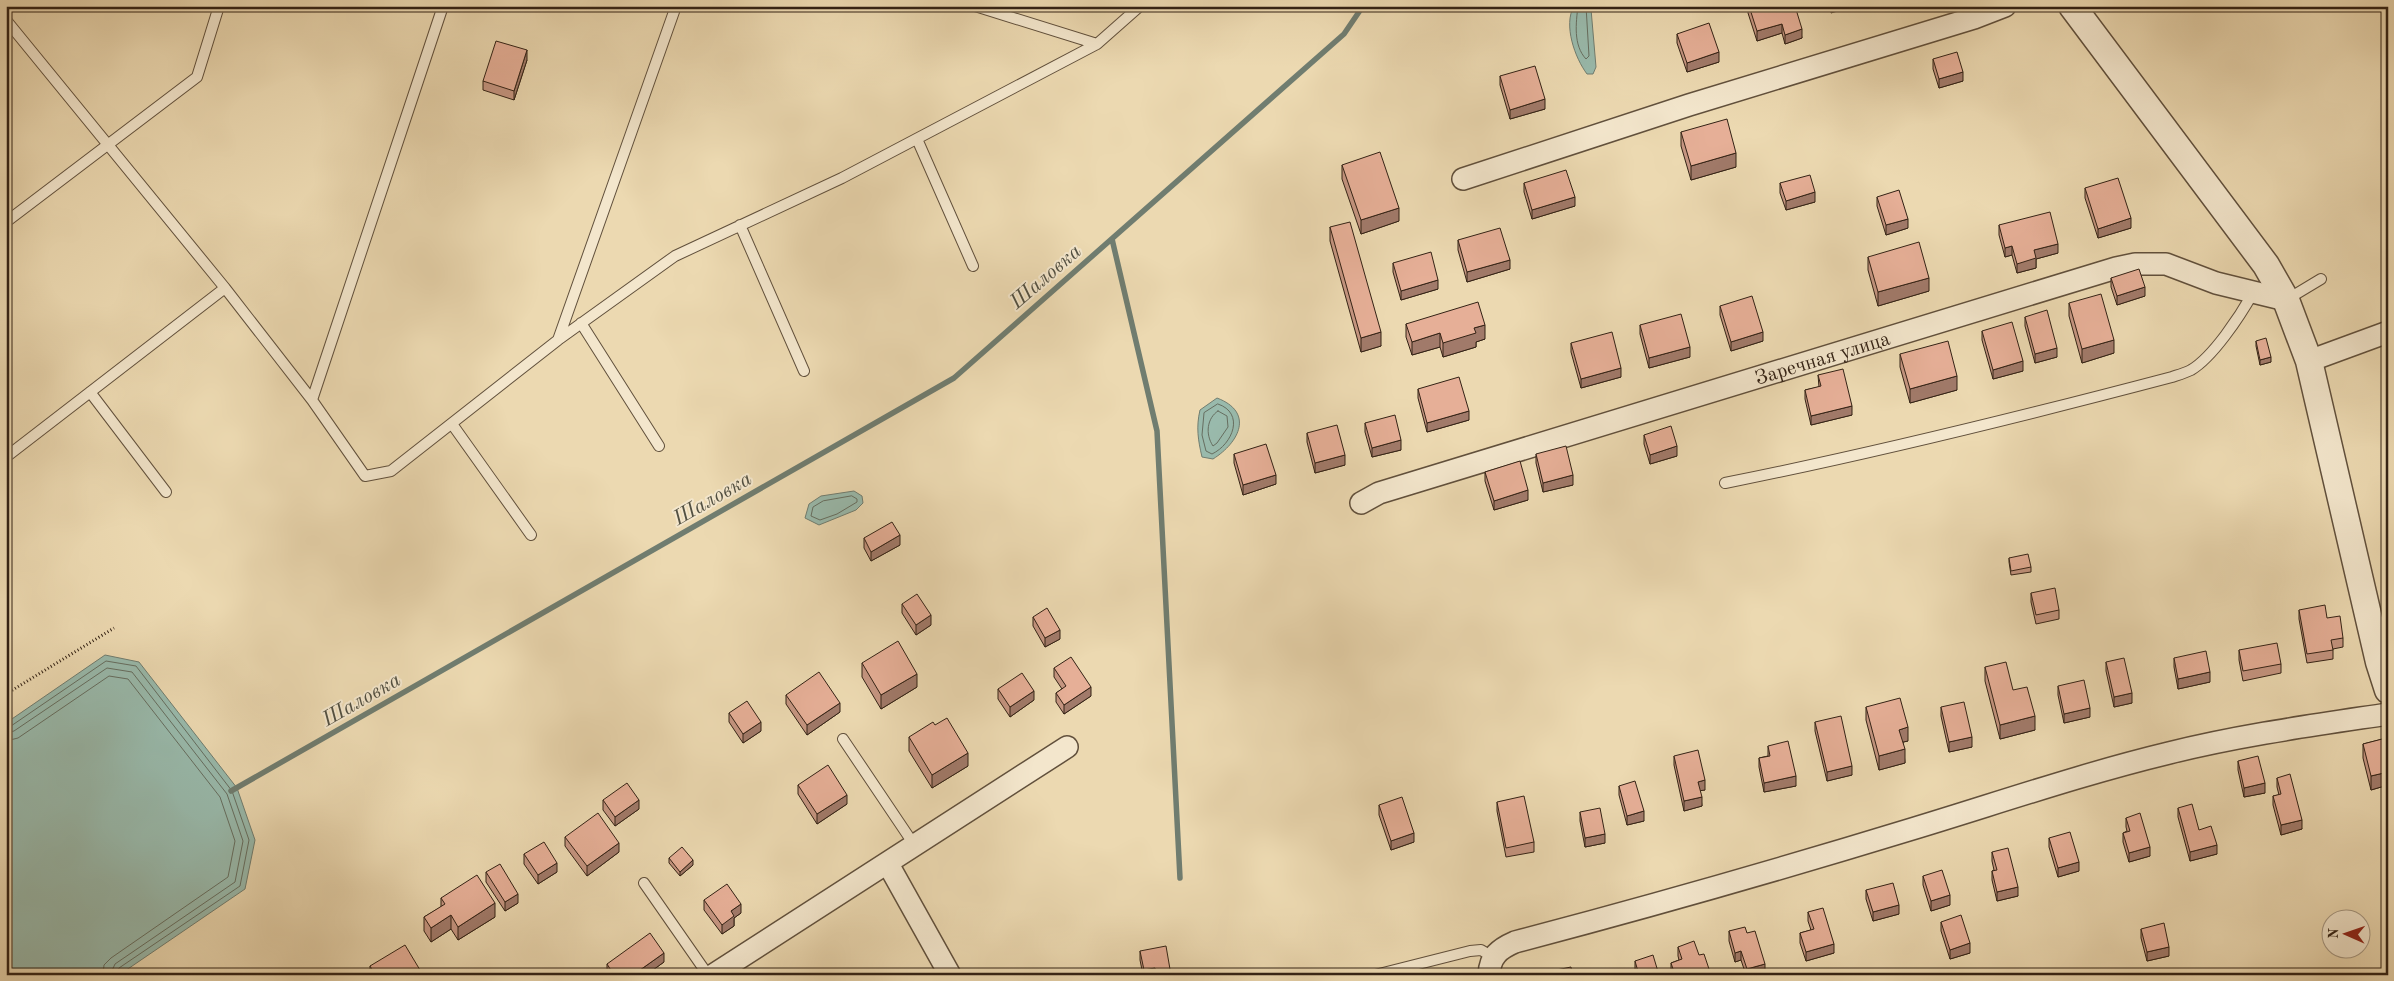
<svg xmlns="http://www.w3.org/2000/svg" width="2394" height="981" font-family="'Old Standard TT',serif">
<rect width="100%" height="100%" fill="#ecd9b1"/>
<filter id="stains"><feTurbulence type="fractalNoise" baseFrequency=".004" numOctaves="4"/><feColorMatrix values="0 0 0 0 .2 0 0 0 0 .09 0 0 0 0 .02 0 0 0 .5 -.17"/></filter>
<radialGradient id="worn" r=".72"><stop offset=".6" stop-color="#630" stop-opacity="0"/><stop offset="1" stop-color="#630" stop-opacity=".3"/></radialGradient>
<path fill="#99baac" stroke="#707d70" d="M1574,6H1589L1591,9L1596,67L1593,74H1587C1575,58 1563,25 1574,6Z
M1217,398C1254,412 1240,442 1213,459L1202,457C1198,440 1196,427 1200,410Z
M854,491L862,496L863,503L856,510L819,525L805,518L809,504L821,496Z
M105,655L139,662L237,788L255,840L245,889L119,975H6V723Z"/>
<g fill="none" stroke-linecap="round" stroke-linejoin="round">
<path stroke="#666e60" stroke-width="1" d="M1578,6C1576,23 1573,45 1586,59L1589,56L1586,6
M1218,404C1245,413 1233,444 1212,454L1206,451L1202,435L1204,413Z
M1218,411L1227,416L1228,427L1217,443L1213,446C1205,434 1207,418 1218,411Z
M852,496L857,499V502L837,514L820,520L811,516L813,507L823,501Z
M6,727L11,726L106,661L136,666L232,791L249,840L240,886L119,968L116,975
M6,733L14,731L107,668L132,672L227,794L243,841L235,882L115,964L110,975
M6,741L18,738L109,676L128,679L220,797L235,841L228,877L111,958L104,965L103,975"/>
<path stroke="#707d70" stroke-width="5.5" d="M1112,239L1157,431L1180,878
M231,791L954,378L1344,34L1363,6"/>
<g stroke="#61503c" stroke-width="12">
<path id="service" d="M975,6L1097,44L1140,6
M6,20L225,288L312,400L443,6
M917,139L973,266
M6,222L197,77L219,6
M740,225L804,371
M2286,300L2321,279
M581,323L659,446
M558,340L676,6
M90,392L166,492
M312,400L365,476L391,471L558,340L675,256L842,178L1097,44
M452,424L531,535
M6,457L225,288
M1725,483C1875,453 2024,416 2172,377C2178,375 2185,373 2191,370C2213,357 2240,316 2253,293
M843,739L915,846
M644,883L708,975
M1375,975L1470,951L1481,950L1493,957"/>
</g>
<g stroke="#61503c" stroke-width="24">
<g id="minor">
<path d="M1463,179L1689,105L1974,18L2005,6"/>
<path d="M2309,361L2388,332"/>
<path id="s1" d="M1361,503L1379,493L2116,268L2135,264H2166L2216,283L2286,300"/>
<path d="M888,864L950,975"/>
<path d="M713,975L1067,747"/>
<path d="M1489,975C1490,956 1499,949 1515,942C1648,907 1781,869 1912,829C1998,803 2082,774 2169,753C2241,735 2315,725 2388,714"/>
</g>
</g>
<g stroke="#61503c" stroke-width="29">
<path id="tertiary" d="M2072,6L2266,265L2286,300L2309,361L2379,662L2388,690"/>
</g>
<path stroke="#332215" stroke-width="3" stroke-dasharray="1 2.5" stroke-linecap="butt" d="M6,694L114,628"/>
<use href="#service" stroke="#f3e6cc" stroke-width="10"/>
<use href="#minor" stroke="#f3e6cc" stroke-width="21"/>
<use href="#tertiary" stroke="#f3e6cc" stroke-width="26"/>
</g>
<path fill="#c69682" stroke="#332215" d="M1748,6H1795L1802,38L1785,44L1782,33L1757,41L1748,13Z
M1677,34L1719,62L1687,72L1677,43Z
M1933,59L1963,81L1939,88L1933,69Z
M527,60L514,100L483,90V81Z
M1500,76L1545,109L1510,119L1500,85Z
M1681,132L1736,167L1691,180L1681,146Z
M1342,165L1399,221L1361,234L1342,179Z
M1524,183L1575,206L1532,219L1524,192Z
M1780,183L1815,202L1786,210L1780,193Z
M2085,188L2131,228L2098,238L2085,198Z
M1877,197L1908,228L1886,235L1877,206Z
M1999,225L2058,253L2036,259V268L2017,273L2012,255L2005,257L1999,235Z
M1330,227L1381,346L1361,352L1330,241Z
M1458,240L1510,269L1467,282L1458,250Z
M1868,257L1929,291L1878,306L1868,270Z
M1393,263L1438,289L1401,300L1393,272Z
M2111,278L2145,296L2117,305L2111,287Z
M2069,303L2114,353L2082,363L2069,316Z
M1720,306L1763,341L1731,351L1720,315Z
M2025,317L2057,357L2035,363L2025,326Z
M1406,324L1485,339L1476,342V347L1443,357L1440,347L1412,355L1406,337Z
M1640,325L1690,357L1649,368L1640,334Z
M1982,331L2023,371L1993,379L1982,340Z
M2256,341L2271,362L2260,365L2256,346Z
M1571,343L1621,377L1581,388L1571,352Z
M1900,354L1957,390L1910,403L1900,367Z
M1818,375L1852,415L1811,425L1805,399V390L1819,387Z
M1418,389L1469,420L1427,432L1418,398Z
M1365,423L1401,450L1372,457L1365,432Z
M1307,433L1345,465L1315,473L1307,442Z
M1644,435L1677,456L1650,464L1644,444Z
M1234,454L1276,484L1243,495L1234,463Z
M1536,454L1573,485L1543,492L1536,463Z
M1485,472L1528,500L1494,510L1485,481Z
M864,538L900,545L871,561L864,548Z
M2009,558L2031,567V572L2011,575L2009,562Z
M2031,593L2059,610V619L2036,624L2031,602Z
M902,604L931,625L916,635L902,613Z
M2299,610L2343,638V647L2333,649V659L2307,663L2299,619Z
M1033,617L1060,639L1045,647L1033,626Z
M2239,650L2281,664V673L2243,681L2239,660Z
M2174,658L2210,682L2178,689L2174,667Z
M2106,662L2132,703L2114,707L2106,671Z
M862,663L917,687L881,709L862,677Z
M1985,667L2035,730L2000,739L1985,681Z
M1054,668L1091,696L1064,714L1056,702V693L1062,689L1054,677Z
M2058,686L2090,717L2064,723L2058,695Z
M998,689L1034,700L1010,717L998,699Z
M786,695L840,712L807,735L786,704Z
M1866,707L1908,741L1903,742L1905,763L1879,770L1866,720Z
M1941,707L1972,747L1949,752L1941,716Z
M729,713L761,731L743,743L729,722Z
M1815,722L1852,775L1827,781L1815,731Z
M2388,724V785L2371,790L2363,758V744L2383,739V725Z
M909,737L968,766L932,788L909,751Z
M1768,746L1796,786L1764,792L1759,767V758L1768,756Z
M1674,756L1705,790H1700L1702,806L1684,811L1674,765Z
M2238,761L2265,793L2244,797L2238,770Z
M2277,778L2302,829L2281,835L2273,805V796L2279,795L2277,787Z
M798,785L847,804L817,824L798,794Z
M1619,786L1644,821L1627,825L1619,795Z
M603,800L639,809L615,826L603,810Z
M1497,802L1534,842V852L1506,857L1497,811Z
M1379,805L1414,842L1391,850L1379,815Z
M2178,808L2199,830L2217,854L2190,861L2178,817Z
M1580,812L1605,843L1585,847L1580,821Z
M2126,818L2150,856L2129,862L2123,842V833L2127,831L2126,827Z
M565,837L619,852L587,876L565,846Z
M2049,838L2079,871L2058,877L2049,847Z
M1992,852L2018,896L1997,901L1992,880V871L1994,870L1992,861Z
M524,854L557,872L538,884L524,864Z
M669,858L693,865L680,876L669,863Z
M486,872L518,903L505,911L486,882Z
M1923,876L1950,905L1931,911L1923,885Z
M1866,890L1899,914L1873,921L1866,899Z
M441,898L495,917L458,940L451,929L431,942L424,931V917L441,907Z
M704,900L741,913L734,918V926L722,934L704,910Z
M1808,912L1834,953L1806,961L1800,943V933L1811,930L1808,921Z
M1941,922L1970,953L1950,959L1941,931Z
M2141,929L2169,956L2147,961L2141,938Z
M1729,931L1747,933L1765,973L1760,975H1746L1741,960L1735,962L1729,941Z
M1678,947L1699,955L1710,975H1672L1671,972V963L1679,960L1678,956Z
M1140,951L1171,975H1143L1140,960Z
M1635,961L1659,975H1636L1635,970Z
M664,962L646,975H608L607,973V964Z
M370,966L423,975H370Z"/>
<path fill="#a17a6a" stroke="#332215" d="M1831,6H1854L1831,13Z
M1782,24V33L1757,41V31Z
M1802,29V38L1785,44V35Z
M527,50V60L514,100V91Z
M1719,52V62L1687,72V63Z
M1963,72V81L1939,88V79Z
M1545,99V109L1510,119V110Z
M1736,153V167L1691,180V166Z
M1815,192V202L1786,210V201Z
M1575,197V206L1532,219V210Z
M1399,208V221L1361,234V220Z
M2131,218V228L2098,238V229Z
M1908,219V228L1886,235V225Z
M2058,244V253L2036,259V268L2017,273V264L2034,250Z
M2012,246V255L2005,257V248Z
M1510,260V269L1467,282V272Z
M1929,278V291L1878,306V292Z
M1438,280V289L1401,300V291Z
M2145,287V296L2117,305V296Z
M1485,325V339L1476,342V347L1443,357V343L1474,328Z
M1381,332V346L1361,352V338Z
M1763,332V341L1731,351V342Z
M1440,333V347L1412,355V342Z
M2114,340V353L2082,363V349Z
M1690,347V357L1649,368V358Z
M2057,348V357L2035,363V354Z
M2271,357V362L2260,365V360Z
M2023,361V371L1993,379V370Z
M1621,368V377L1581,388V379Z
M1957,376V390L1910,403V389Z
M1852,406V415L1811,425V416Z
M1469,411V420L1427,432V423Z
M1401,440V450L1372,457V448Z
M1677,446V456L1650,464V455Z
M1345,455V465L1315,473V463Z
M1276,475V484L1243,495V485Z
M1573,475V485L1543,492V483Z
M1528,490V500L1494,510V501Z
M900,535V545L871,561V552Z
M931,615V625L916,635V625Z
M1060,630V639L1045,647V638Z
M2210,672V682L2178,689V679Z
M917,674V687L881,709V695Z
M1091,687V696L1064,714V705Z
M1034,691V700L1010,717V707Z
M2132,693V703L2114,707V697Z
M840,703V712L807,735V725Z
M2090,708V717L2064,723V714Z
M2035,716V730L2000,739V725Z
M761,722V731L743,743V734Z
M1908,727V741L1899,743V730Z
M1972,737V747L1949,752V742Z
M1905,749V763L1879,770V756Z
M968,753V766L932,788V775Z
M1852,766V775L1827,781V772Z
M2388,772V785L2371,790V776Z
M1796,776V786L1764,792V783Z
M1705,780V790L1698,791V782Z
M2265,783V793L2244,797V788Z
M847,795V804L817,824V814Z
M1702,797V806L1684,811V801Z
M639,800V809L615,826V817Z
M1644,811V821L1627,825V816Z
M2302,820V829L2281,835V825Z
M1414,833V842L1391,850V841Z
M1605,834V843L1585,847V838Z
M619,843V852L587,876V866Z
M2217,845V854L2190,861V852Z
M2150,847V856L2129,862V853Z
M693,860V865L680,876V872Z
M2079,862V871L2058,877V868Z
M557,863V872L538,884V875Z
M2018,887V896L1997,901V892Z
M518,894V903L505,911V902Z
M1950,895V905L1931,911V901Z
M495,903V917L458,940V927Z
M741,904V913L734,918V926L722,934V925L731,911Z
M1899,905V914L1873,921V912Z
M451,915V929L431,942V928Z
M1970,943V953L1950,959V950Z
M1834,944V953L1806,961V952Z
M2169,947V956L2147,961V952Z
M1741,951V960L1735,962V953Z
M664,953V962L646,975H633Z
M1765,964V973L1760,975H1747V969Z"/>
<path fill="#e6af97" stroke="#332215" d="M1749,6H1795L1802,29L1785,35L1782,24L1757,31Z
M1709,23L1719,52L1687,63L1677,34Z
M496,41L527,50L514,91L483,81Z
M1957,52L1963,72L1939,79L1933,59Z
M1535,66L1545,99L1510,110L1500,76Z
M1727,119L1736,153L1691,166L1681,132Z
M1380,152L1399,208L1361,220L1342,165Z
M1566,170L1575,197L1532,210L1524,183Z
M1810,175L1815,192L1786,201L1780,183Z
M2118,178L2131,218L2098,229L2085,188Z
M1899,190L1908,219L1886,225L1877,197Z
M2050,212L2058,244L2034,250L2036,258L2017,264L2012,246L2005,248L1999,225Z
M1350,222L1381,332L1361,338L1330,227Z
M1500,228L1510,260L1467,272L1458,240Z
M1919,242L1929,278L1878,292L1868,257Z
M1431,252L1438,280L1401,291L1393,263Z
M2139,269L2145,287L2117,296L2111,278Z
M2101,294L2114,340L2082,349L2069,303Z
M1752,296L1763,332L1731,342L1720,306Z
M1478,302L1485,325L1474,328L1476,333L1443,343L1440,333L1412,342L1406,324Z
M2047,310L2057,348L2035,354L2025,317Z
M1681,314L1690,347L1649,358L1640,325Z
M2012,322L2023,361L1993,370L1982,331Z
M1612,332L1621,368L1581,379L1571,343Z
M2266,338L2271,357L2260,360L2256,341Z
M1948,341L1957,376L1910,389L1900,354Z
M1843,369L1852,406L1811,416L1805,390L1821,386L1818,375Z
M1459,377L1469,411L1427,423L1418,389Z
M1395,415L1401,440L1372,448L1365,423Z
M1337,425L1345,455L1315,463L1307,433Z
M1671,426L1677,446L1650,455L1644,435Z
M1266,444L1276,475L1243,485L1234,454Z
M1566,446L1573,475L1543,483L1536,454Z
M1520,461L1528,490L1494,501L1485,472Z
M892,522L900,535L871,552L864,538Z
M2028,554L2031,567L2011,571L2009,558Z
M2055,588L2059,610L2036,615L2031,593Z
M917,594L931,615L916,625L902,604Z
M2325,605L2327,618L2340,616L2343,638L2331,640L2333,650L2307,654L2299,610Z
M1047,608L1060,630L1045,638L1033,617Z
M898,641L917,674L881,695L862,663Z
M2277,643L2281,664L2243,671L2239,650Z
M2206,651L2210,672L2178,679L2174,658Z
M1071,657L1091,687L1064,705L1056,693L1066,686L1054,668Z
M2124,658L2132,693L2114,697L2106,662Z
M2006,662L2013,690L2027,687L2035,716L2000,725L1985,667Z
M819,672L840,703L807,725L786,695Z
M1022,673L1034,691L1010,707L998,689Z
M2084,680L2090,708L2064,714L2058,686Z
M1900,698L1908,727L1899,730L1905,749L1879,756L1866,707Z
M747,701L761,722L743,734L729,713Z
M1964,702L1972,737L1949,742L1941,707Z
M1841,716L1852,766L1827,772L1815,722Z
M947,718L968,753L932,775L909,737L933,722L935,725Z
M2388,724V772L2371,776L2363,744L2386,738L2383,725Z
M1788,741L1796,776L1764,783L1759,758L1770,756L1768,746Z
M1698,750L1705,780L1698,782L1702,797L1684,801L1674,756Z
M2258,756L2265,783L2244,788L2238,761Z
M828,765L847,795L817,814L798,785Z
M2290,774L2302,820L2281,825L2273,796L2281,794L2277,778Z
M1635,781L1644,811L1627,816L1619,786Z
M627,783L639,800L615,817L603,800Z
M1524,796L1534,842L1506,848L1497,802Z
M1402,797L1414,833L1391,841L1379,805Z
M2192,804L2199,830L2211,826L2217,845L2190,852L2178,808Z
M1600,808L1605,834L1585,838L1580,812Z
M598,813L619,843L587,866L565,837Z
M2140,813L2150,847L2129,853L2123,833L2130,831L2126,818Z
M2070,832L2079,862L2058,868L2049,838Z
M544,842L557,863L538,875L524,854Z
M682,847L693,860L680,872L669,858Z
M2008,848L2018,887L1997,892L1992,871L1997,870L1992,852Z
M500,864L518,894L505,902L486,872Z
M1942,870L1950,895L1931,901L1923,876Z
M477,875L495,903L458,927L451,915L431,928L424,917L445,904L441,898Z
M1893,883L1899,905L1873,912L1866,890Z
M727,884L741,904L731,911L734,916L722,925L704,900Z
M1823,908L1834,944L1806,952L1800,933L1814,929L1808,912Z
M1961,915L1970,943L1950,950L1941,922Z
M2164,923L2169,947L2147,952L2141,929Z
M1745,927L1747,933L1755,931L1765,964L1747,969L1741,951L1735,953L1729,931Z
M650,933L664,953L633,975H614L607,964Z
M1694,941L1699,955L1704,954L1710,972L1703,975H1675L1671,963L1682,959L1678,947Z
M405,945L423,975H375L370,966Z
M1166,946L1171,975H1156L1155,968L1144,970L1140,951Z
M1653,955L1659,975H1639L1635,961Z
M1571,967L1572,975H1542V973Z"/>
<g text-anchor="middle" stroke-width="4" stroke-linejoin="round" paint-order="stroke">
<g font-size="20" fill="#332215" stroke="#f3e6cc">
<text dy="7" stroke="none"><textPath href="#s1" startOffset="484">Заречная улица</textPath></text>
</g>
<g font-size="21" font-style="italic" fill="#525042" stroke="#f3e6cc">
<text transform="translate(1045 276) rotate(-41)" y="7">Шаловка</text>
<text transform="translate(712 498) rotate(-30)" y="7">Шаловка</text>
<text transform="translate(361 699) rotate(-30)" y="7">Шаловка</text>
</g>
</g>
<rect width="2394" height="981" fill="none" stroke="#ecd9b1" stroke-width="25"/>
<rect x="8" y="8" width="2379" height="966" fill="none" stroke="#332215" stroke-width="2.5"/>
<rect x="12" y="12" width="2369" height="956" fill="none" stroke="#332215"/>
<g transform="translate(2346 934) rotate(272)"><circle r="24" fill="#f3e6cc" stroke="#a69883"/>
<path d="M0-4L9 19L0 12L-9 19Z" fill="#8f2418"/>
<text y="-8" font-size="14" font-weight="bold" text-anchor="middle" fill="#332215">N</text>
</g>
<rect width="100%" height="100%" filter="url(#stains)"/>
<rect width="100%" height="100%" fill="url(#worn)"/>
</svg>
